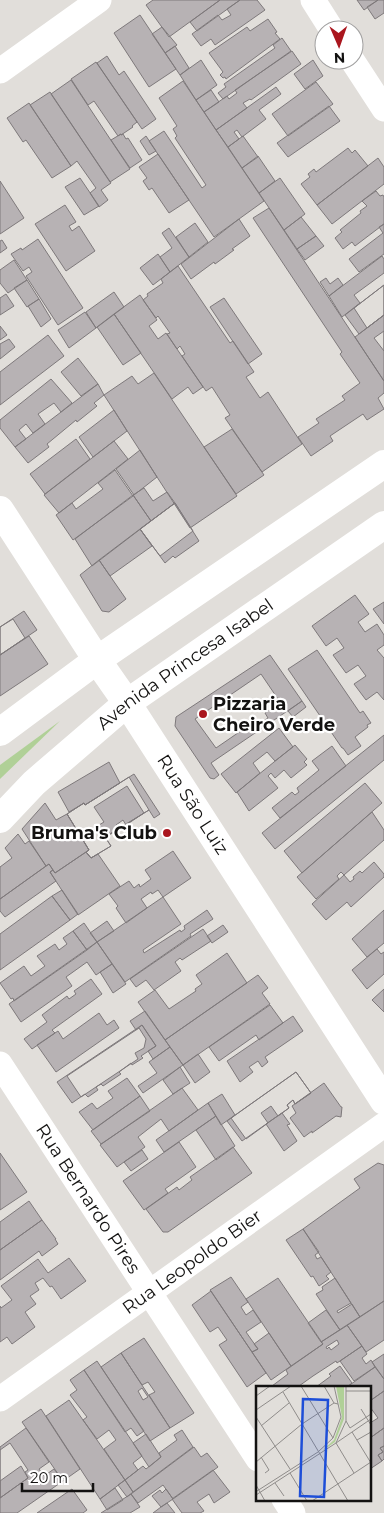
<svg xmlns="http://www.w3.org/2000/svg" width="384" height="1513" font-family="Montserrat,sans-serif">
<rect width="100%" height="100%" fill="#e1deda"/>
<path fill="#b0d097" d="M60,721L0,779V765Z"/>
<path fill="#b7b2b4" stroke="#7e797b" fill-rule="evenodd" d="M153,0H220L169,37L146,5Z
M220,0H240L197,31L190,22Z
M240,0H257L265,10L215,45L211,39L201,46L192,34L218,15L222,20L231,15L227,9Z
M357,0H378L364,10Z
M378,0H384V13L375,19L367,7Z
M140,15L176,69L149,87L114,33Z
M268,19L277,32L275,33L280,39L226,79L225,77L223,78L220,75L223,72L209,53L247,27L250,31Z
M162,27L177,45L165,53L152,34Z
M282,38L291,51L223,99L218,93L226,87L224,84L275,48L273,45Z
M175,46L189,68L180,75L165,53Z
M292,51L301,64L251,100L250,99L243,103L247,108L216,130L204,112L227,96L229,99L237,93L235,90Z
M107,56L119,75L124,71L156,119L142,129L97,63Z
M201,60L217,85L196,100L180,75Z
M313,60L323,76L305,89L294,74Z
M96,62L137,122L132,126L133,127L121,135V134L118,136L94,101L88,105L71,79Z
M71,80L130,169L110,182L51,94Z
M183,81L264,201L214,237L149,141L164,131L202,188L206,185L175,138L177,136L173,129L177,126L159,98Z
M316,82L333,104L288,136L272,114Z
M276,87L281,94L259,110L266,119L242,137L237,130L234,132L239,139L228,147L216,130Z
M211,90L219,102L204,112L196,100Z
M50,92L111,183L101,190L108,200L99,207L90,193L96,188L77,161L71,166L30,105Z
M29,103L71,166L52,178L26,140L23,142L7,118Z
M329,106L340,121L288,157L277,143Z
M121,134V135L123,134L126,139L128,138L142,160L130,168L111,140Z
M146,136L156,151L149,155L140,141Z
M243,136L258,157L242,168L228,147Z
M348,148L352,153L355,150L368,166L317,205L301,184L310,177L308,174L314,169L316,172Z
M158,154L189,200L169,213L152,188L149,190L143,181L147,178L139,167Z
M258,156L275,181L259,193L242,168Z
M378,158L384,167V184L332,224L317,205Z
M80,178L99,206L84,215L65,187Z
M280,178L305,214L284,230L259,193Z
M0,181L24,218L0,234Z
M376,191L380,196L383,195L384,197V224L355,246L352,242L343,249L335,238L342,232L340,230L361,213L360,211L367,206L362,201Z
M65,205L76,222L69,226L72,231L79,226L95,251L66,271L35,224Z
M269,208L384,381V393L378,398L384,409L367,420L363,414L330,436L333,441L311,456L298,437L319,423L316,419L345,400L342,396L360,383L340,354L342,352L253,218Z
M301,217L316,236L297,249L284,230Z
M239,219L250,236L232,249L234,250L215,264L214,262L191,279L181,264Z
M195,223L208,242L189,257L176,237Z
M384,224V254L359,272L349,259L383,233L379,227Z
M169,228L189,257L170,272L160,257L172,248L162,233Z
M316,236L324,246L305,260L297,249Z
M38,239L83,308L58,325L26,276L32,272L29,267L23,271L11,254L21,248L22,250Z
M2,240L7,248L0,253V241Z
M158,254L170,272L153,285L140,268Z
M382,256L384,259V273L354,295L360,303L342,317L329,296Z
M14,260L27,280L8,293L0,283V270Z
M178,266L230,343L233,341L254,372L246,377L260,398L268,392L302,444L262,472L225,418L230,415L212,387L206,391L182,356L185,354L180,346L177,349L167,334L170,333L158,316L156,318L143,300L148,296L147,294L163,283L161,279Z
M326,278L330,284L338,278L343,285L329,296L320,282Z
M27,280L39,299L27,307L14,288Z
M384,285V315L367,328L354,308Z
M384,285V315L359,334L345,315Z
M114,292L124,307L96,328L86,312Z
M6,294L14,306L0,315V298Z
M140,295L157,320L149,326L158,339L166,333L203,387L193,394L188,387L172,399L114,314Z
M224,298L262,354L248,364L210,307Z
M39,299L51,319L41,327L28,306Z
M85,312L96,328L69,348L58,330Z
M114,314L141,353L123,365L97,327Z
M384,315V381L355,337Z
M0,326L7,335L0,340Z
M384,331V351L374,338Z
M48,335L64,356L0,405V372Z
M9,339L15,347L0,359V344Z
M78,358L98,384L81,396L61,372Z
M154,373L237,496L190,528L104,395L132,376L138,384Z
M51,379L72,403L61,412L54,403L38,414L45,424L33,433L26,424L19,430L26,439L15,447L0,428V420Z
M98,384L104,395L94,403L97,406L77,422L76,420L47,444L49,447L28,463L15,447Z
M114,410L127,431L93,457L79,437Z
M232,429L264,475L236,494L204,447Z
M76,439L90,459L45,494L30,474Z
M114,441L128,459L59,513L44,495Z
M140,450L157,477L134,495L116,469Z
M115,470L133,496L73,540L56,515L72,503L76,509L103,489L98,483Z
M144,488L153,501L167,492L175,503L151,521L133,495Z
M133,495L151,521L92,566L75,539Z
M175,503L199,541L175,558L173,556L165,563L140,529Z
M175,503L193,531L160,556L140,529Z
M140,529L152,546L110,576L99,560Z
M99,560L126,599L109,612L102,611L80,575Z
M355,595L369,614L358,622L365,632L377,624L384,635V645L377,650L384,658V700L377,692L366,700L354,684L366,676L358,665L346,673L333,655L344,648L337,638L326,646L312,626Z
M384,602V624L373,609Z
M24,611L37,630L0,655V627Z
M13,619L25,638L0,655V627Z
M29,636L48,664L0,696V655Z
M317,650L360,713L363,711L371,723L367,725L368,727L355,737L361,746L348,755L343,748H342L288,669Z
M270,655L302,701L211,763L219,775L214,779L210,778L175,726L176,717Z
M261,674L280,702L265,713L268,718L250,730L248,726L216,748L195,719Z
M302,701L306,707L293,717L288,711Z
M279,728L293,747L275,761L267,752L253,763L260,773L236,793L221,774Z
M384,735V760L275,849L262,833Z
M295,745L307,759L304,762L307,765L291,778L284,770L275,778L271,773L268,776L278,788L249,811L237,792Z
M332,746L346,766L280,818L272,808L292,792L295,795L299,792L297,788L319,770L312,761Z
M109,762L120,783L85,805L84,803L69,812L58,792Z
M134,774L160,814L154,818L149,810L105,837L111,846L91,858L86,852L89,850L67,814L84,803L85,805Z
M129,777L149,810L105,837L111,846L91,858L86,852L89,850L67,814L84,803L85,805Z
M365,783L382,803L302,873L284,851Z
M127,786L144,813L126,825L123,820L116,825L119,829L106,837L99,825L104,822L94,807Z
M45,803L56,820L67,814L89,850L55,873L49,864L46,866L22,829Z
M372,812L384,830V840L344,875L341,872L337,876L339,879L316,899L297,877Z
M18,834L25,844L29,841L46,866L0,899V867L12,858L5,848Z
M173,851L191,878L163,897L158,890L152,894L151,892L141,899L147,908L126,923L116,908L118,906L109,894L129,881L134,888L139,884L140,887L151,879L145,870Z
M86,852L91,858L98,854L120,886L78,915L50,872L53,870L55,873Z
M374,862L384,874V877L351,907L347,902L326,920L312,904L344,875L350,882L354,879L353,877L360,871L362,873Z
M49,864L53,870L50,872L56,881L5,917L0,911V899Z
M62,890L78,914L70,920L52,896Z
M52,896L70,920L0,970V934Z
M163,897L181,924L143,950L144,953L180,930L181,932L185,929L184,926L207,910L213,919L190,934L191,936L125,982L97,942Z
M384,910V943L367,957L352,939Z
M107,921L114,931L97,942L90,933Z
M84,923L97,942L87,950L73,931Z
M223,925L228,932L212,943L207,936Z
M203,929L211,941L182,960L180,958L175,962L181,971L154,990L146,980L136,987L130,979Z
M73,931L87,950L14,1001L13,998L11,999L0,983L24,966L31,976L45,966L37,956L55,944L59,950L67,944L63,938Z
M97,942L112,964L96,975L87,962L66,977L72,986L21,1022L9,1004Z
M377,949L381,954L384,952V974L367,989L352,970Z
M227,953L247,983L165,1040L138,1002L155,990L169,1009L196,991L195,989L202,984L196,975Z
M112,964L126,984L113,993L100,972Z
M258,975L268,988L262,993L270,1004L183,1065L165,1040Z
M91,979L102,994L52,1030L55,1033L32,1049L24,1039L47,1022L42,1015L67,996L69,999L76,994L74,991Z
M384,989V1012L372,1000Z
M270,1005L283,1023L259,1040L256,1035L219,1061L209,1047Z
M145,1011L170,1047L153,1059L148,1051L156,1046L142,1025L136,1030L130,1021Z
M99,1013L107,1025L114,1020L119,1028L56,1072L37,1045L58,1031L63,1039Z
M293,1016L303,1031L265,1057L268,1062L262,1067L258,1061L249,1067L253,1072L240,1082L227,1061Z
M142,1025L156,1046L141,1056L143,1058L132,1065L131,1063L119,1072L121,1074L103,1086L101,1084L96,1087L98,1090L88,1097L85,1094L72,1103L57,1082Z
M139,1028L146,1039L144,1048L135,1053L138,1059L81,1097L67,1076Z
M170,1047L183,1065L143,1093L138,1086L157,1073L149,1062Z
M198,1054L210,1072L195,1083L183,1065Z
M180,1067L190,1083L173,1094L163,1080Z
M296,1072L311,1093L295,1104L293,1100L287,1105L289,1108L242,1141L227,1121Z
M296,1072L311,1093L295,1104L293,1100L287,1105L289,1108L278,1116L271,1106L261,1113L268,1123L246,1139L231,1118Z
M127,1078L140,1096L93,1130L79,1112L92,1103L97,1109L113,1098L108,1091Z
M324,1083L341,1107H342L341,1117L336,1116L312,1133V1131L304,1137L290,1118L296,1113L292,1106Z
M182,1088L198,1110L169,1131L161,1119L138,1137L145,1147L117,1167L100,1145Z
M222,1094L235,1115L221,1125L208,1103Z
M140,1096L150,1111L101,1144L91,1131Z
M208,1103L216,1116L164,1152L156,1140Z
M282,1113L290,1124L287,1125L297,1141L284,1151L266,1124Z
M216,1116L235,1146L216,1160L196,1130Z
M179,1142L196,1167L165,1189L168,1193L144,1210L123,1181Z
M233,1147L252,1173L168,1232H163L146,1209L177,1187L179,1190L192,1180L190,1177Z
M142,1150L148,1159L131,1171L124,1162Z
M0,1153L27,1192L0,1210Z
M378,1163L384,1165V1301L360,1317L303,1229L360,1188L354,1179Z
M29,1201L42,1220L0,1250V1222Z
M42,1220L56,1239H55L58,1244L42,1256L39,1251L0,1280V1250Z
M303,1229L319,1252L315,1255L317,1259L321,1257L331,1272L326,1276L329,1279L319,1286L313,1276L311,1277L286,1240Z
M69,1258L86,1281L61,1299L52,1286L50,1287L43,1278L35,1283L39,1290L30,1296L36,1304L25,1312L35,1327L12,1344L7,1337L0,1342V1306L1,1308L12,1300L1,1286L38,1259L48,1273Z
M231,1277L248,1302L241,1307L246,1315L253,1310L261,1322L246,1332L258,1349L252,1352L210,1290Z
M278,1278L323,1344L291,1366L246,1299Z
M335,1278L351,1303L337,1311L338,1313L352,1304L360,1317L340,1330L316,1294L323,1290L322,1287Z
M211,1291L266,1373L247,1387L219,1345L227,1340L218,1327L210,1332L192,1305Z
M384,1301V1340L366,1352L347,1325Z
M326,1310L340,1330L321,1342L308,1323Z
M347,1325L362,1346L337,1363L336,1361L313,1376L299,1386V1387H273L272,1386L288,1374L286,1370L323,1344L321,1342ZM337,1340L339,1344L331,1350L329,1347L327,1349L326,1347Z
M269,1333L291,1366L271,1380L252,1352L258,1349L254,1344Z
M144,1338L194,1413L170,1428L149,1395L155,1392L148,1382L142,1385L121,1353Z
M362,1346L367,1354L362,1358L366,1364L371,1360L375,1367L354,1381L340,1361Z
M121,1353L170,1428L150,1441L101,1367ZM142,1388L148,1397L143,1400L138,1391Z
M384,1354V1379L372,1362Z
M97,1361L144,1431L137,1436L131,1428L125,1432L84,1370Z
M340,1366L352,1383L347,1387H316L331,1376L329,1374Z
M375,1367L384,1379V1391L371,1400L370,1387H347Z
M84,1370L142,1456L133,1463L138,1470L125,1480L104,1449L116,1440L109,1430L97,1439L83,1420L87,1417L70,1395L77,1390L70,1380Z
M384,1391V1428L370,1438V1423L378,1418L370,1407V1401Z
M69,1400L125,1480L100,1499L46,1416Z
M41,1409L80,1469L63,1481L22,1422Z
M26,1428L49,1462L39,1469L44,1476L54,1469L63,1481L17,1513H0V1447Z
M384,1428V1446L380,1448L383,1452L378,1455L382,1461L370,1469V1438Z
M182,1430L193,1447L133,1492L125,1480L143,1466L146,1469L161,1457L159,1453L177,1440L174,1435Z
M146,1434L161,1457L149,1467L133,1443Z
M10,1443L28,1470L25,1472L28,1478L0,1498V1450Z
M384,1446V1459L382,1461L378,1455L383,1452L380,1448Z
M194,1447L201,1457L207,1453L218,1467L173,1499L163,1485L138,1503L131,1494Z
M21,1466L28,1478L0,1498V1481Z
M213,1470L230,1492L214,1503L209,1494L197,1502L204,1511L200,1513H182L172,1499Z
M125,1480L133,1492L127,1497L118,1485Z
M115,1488L123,1500L107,1510L100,1499Z
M72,1489L87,1510L83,1513H37Z
M166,1489L173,1499L161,1507L152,1496L160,1490L162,1493Z
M131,1494L140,1507L130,1513H101Z
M167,1503L175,1513H153L161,1507Z"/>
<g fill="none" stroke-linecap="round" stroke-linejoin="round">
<g stroke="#fff" stroke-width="25">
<path d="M313,0L332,30"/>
<path d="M352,60L384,109"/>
<path d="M0,71L99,0"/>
<path id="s1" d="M0,1064L258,1459"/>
<path id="s2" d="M0,1399L384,1125"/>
<path d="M284,1499L293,1513"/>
</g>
<g stroke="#fff" stroke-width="28">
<path id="s3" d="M0,510L97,660L127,703L384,1101"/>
<path d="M0,732L97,660L384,464"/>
<path id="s4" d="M0,819L34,783L127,703L384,525"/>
</g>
</g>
<g fill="#aa161e" stroke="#fff" stroke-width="2">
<circle cx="203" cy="714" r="5"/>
<circle cx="167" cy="833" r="5"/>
</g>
<g text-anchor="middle" stroke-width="4.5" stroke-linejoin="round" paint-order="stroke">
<g font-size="18" fill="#131211" stroke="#fff">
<text dy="6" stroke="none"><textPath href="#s4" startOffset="242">Avenida Princesa Isabel</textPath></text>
<text dy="6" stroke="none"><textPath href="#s3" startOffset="352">Rua São Luiz</textPath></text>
<text dy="6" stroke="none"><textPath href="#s1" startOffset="161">Rua Bernardo Pires</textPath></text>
<text dy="6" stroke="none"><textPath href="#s2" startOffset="236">Rua Leopoldo Bier</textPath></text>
</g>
<g font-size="18" font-weight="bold" fill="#131211" stroke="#fff" text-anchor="start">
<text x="213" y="710">Pizzaria<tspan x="213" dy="21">Cheiro Verde</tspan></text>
<text x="157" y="839" text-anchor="end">Bruma's Club</text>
</g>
</g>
<g transform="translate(256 1386)">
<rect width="115" height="115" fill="#e1deda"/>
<path d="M80,0H88V33L79,56L66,65L78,54L86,31Z" fill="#b0d097"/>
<path fill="none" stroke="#8f8c8a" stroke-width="1" d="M45,0L77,52M68,0L78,17M90,5H115M27,6L92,115M0,10L14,0M105,23L115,39M0,24L35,0M0,31L34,83M90,35L94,42L115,28M5,40L33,17M96,46L115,77M101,54L115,46M5,71L13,84L9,87M0,76L46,38L78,17L82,18M34,87L51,115M98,87L80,57L115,33M19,97L28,110M0,99L9,115M1,105L62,66L77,52L85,31L78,0M0,109L80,57L90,35V0M56,115L115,76"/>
<path fill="#1d4ed8" fill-opacity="0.15" stroke="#1d4ed8" stroke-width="2.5" d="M47,13L72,14L68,111L44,110Z"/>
<rect width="115" height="115" fill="none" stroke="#131211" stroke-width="2.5"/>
</g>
<g transform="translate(339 45) rotate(178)"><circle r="24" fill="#ffffff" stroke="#a1a0a0"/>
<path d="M0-4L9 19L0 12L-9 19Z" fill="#aa161e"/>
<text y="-8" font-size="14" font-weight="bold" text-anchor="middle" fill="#131211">N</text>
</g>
<path d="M22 1483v8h71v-8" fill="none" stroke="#131211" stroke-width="2.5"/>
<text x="30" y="1483" font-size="15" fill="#131211" stroke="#ffffff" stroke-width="4" paint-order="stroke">20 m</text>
</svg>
